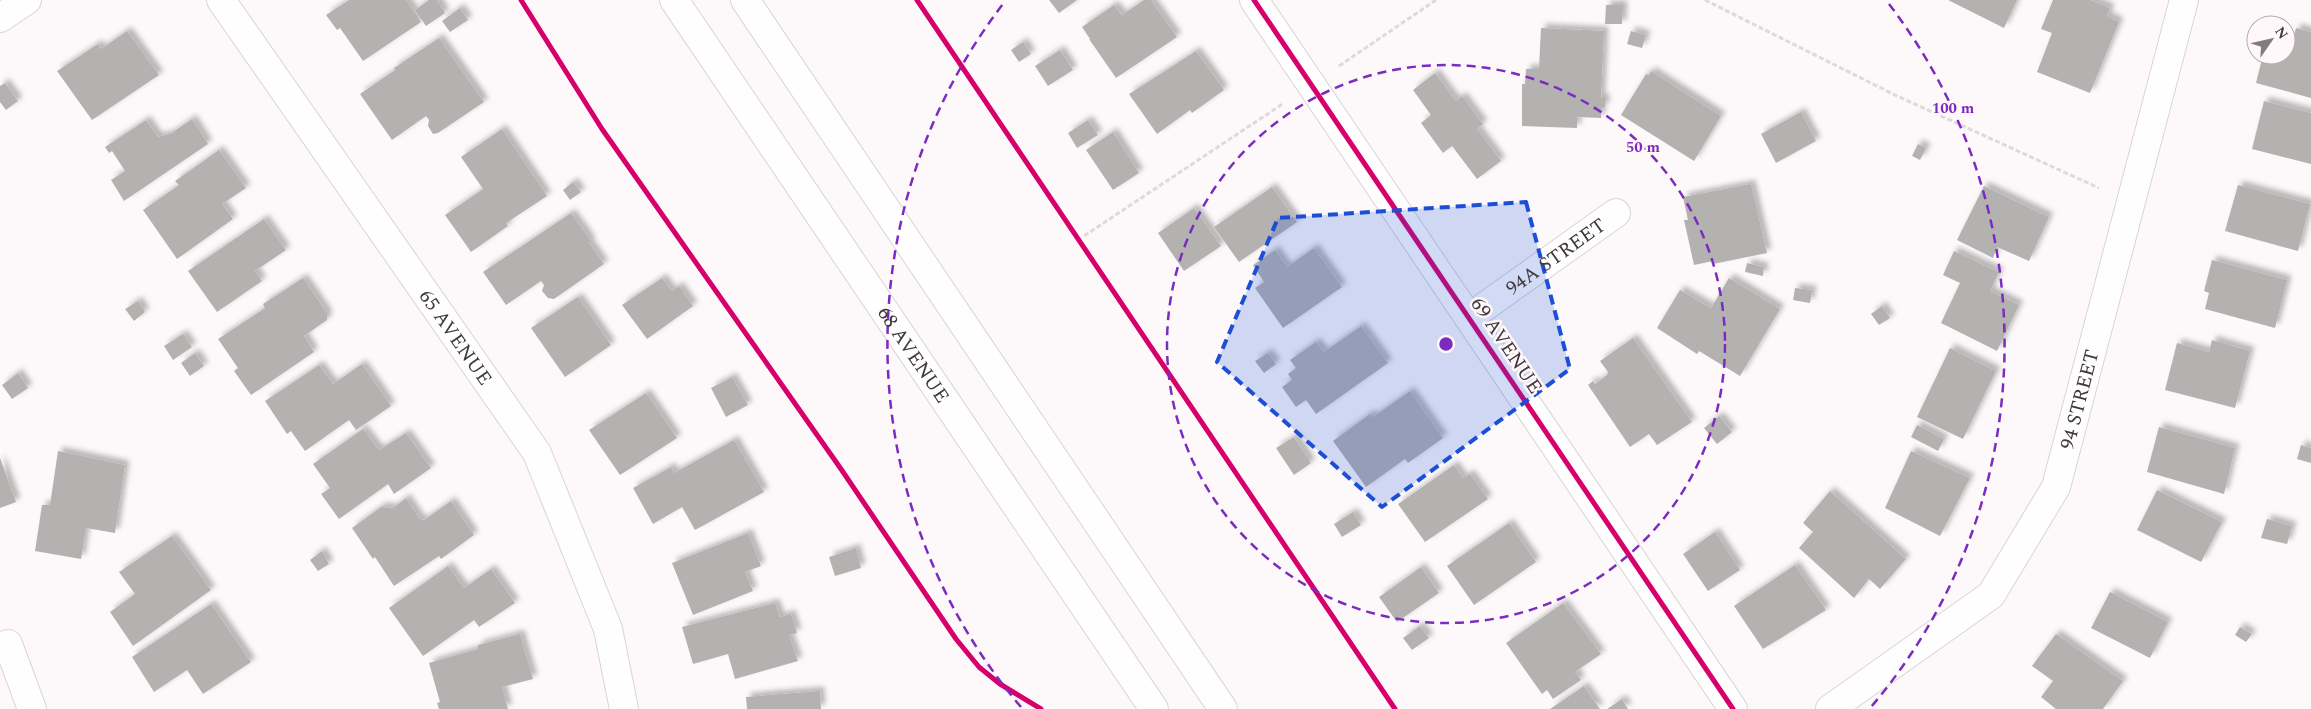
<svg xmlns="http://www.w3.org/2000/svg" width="2311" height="709" font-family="Spectral,serif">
<defs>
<filter id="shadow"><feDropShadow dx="4.5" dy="-4.5" stdDeviation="2.5" flood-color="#0004"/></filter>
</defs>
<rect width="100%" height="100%" fill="#fdf9fa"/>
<path fill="#b3b2b0" filter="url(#shadow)" d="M349,0H406L421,22L363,61L340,28L337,30L326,15Z
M429,0H437L445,13L426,26L415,10Z
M1049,0H1077L1059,13Z
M1144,0H1151L1177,37L1116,78L1089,39H1090L1082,27L1114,5L1122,15Z
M1948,0H2017L2004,28Z
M2053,0H2090L2110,8L2107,16L2119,22L2090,93L2037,72L2052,33L2041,29Z
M1606,5H1623L1622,24H1605Z
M460,8L468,20L450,32L442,21Z
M1541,28L1604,31L1601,98H1605V107H1601V118L1577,117V128L1522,126V84H1525L1526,69H1539Z
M2296,28L2311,32V98L2256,83L2263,55H2286V47L2291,48Z
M127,31L159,75L92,120L57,71L98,44L101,49Z
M1631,31L1646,35L1642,48L1627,44Z
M439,38L484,102L438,133L433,134L428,126L429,120L426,116L392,140L360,94L395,70L394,68Z
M1023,42L1031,54L1019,62L1011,50Z
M1060,50L1073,70L1048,86L1035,66Z
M1196,51L1224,90L1192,113L1190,110L1157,134L1129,94Z
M1651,71L1721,116L1694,161L1621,115L1646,74L1649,75Z
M1435,73L1456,101L1462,96L1483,124L1477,129L1501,161L1477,179L1452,146L1443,153L1421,123L1431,115L1413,90Z
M5,83L18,101L6,110L0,102V86Z
M2264,101L2311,113V164L2252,149Z
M1801,112L1816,141L1776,163L1761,134Z
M192,119L208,144L124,201L111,180L125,171L112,151L109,153L105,147L146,120L158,137L170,134Z
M1088,120L1098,135L1077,148L1068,133Z
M502,129L547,196L506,223L508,226L471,252L445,215L483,189L461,157Z
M1113,132L1139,173L1113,190L1086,150Z
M1918,144L1926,148L1920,160L1912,156Z
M219,150L246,188L222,204L233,219L177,259L143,210L179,185L175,181Z
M573,182L581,192L570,200L563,190Z
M1751,184L1767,253L1713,264V261L1694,265L1684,220H1688L1683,197Z
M2238,185L2310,204L2298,251L2225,231Z
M1984,186L2049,217L2029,261L1997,247L1993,258L1957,240Z
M1272,187L1297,222L1239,262L1214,227Z
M1194,208L1221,246L1184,271L1158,233Z
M571,213L591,241L589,243L604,264L554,299L548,298L542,291L544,285L541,281L506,305L483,272Z
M264,219L286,250L255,271L262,281L217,312L188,271Z
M1314,248L1342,287L1283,328L1255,288L1264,282L1253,265L1275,250L1287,267Z
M1954,251L1999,272L1990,291L2019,305L1997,351L1941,323L1960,283L1943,275Z
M2212,260L2287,280L2275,328L2205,309L2209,293L2204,291Z
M1747,263L1764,267L1763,276L1745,272Z
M303,278L327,313V320L304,336L314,352L251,395L234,371L238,368L218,339L265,308L263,304Z
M662,278L672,291L679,286L693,306L647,339L622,305Z
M1729,278L1780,309L1740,376L1699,351L1697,354L1657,328L1680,290L1711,308Z
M1795,288L1812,290L1810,303L1793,300Z
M578,297L611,345L565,377L531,328Z
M138,301L145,312L134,321L125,309Z
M1882,306L1890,318L1879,325L1871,314Z
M1361,326L1388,363L1316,414L1306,400L1296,407L1282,387L1292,380L1288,374L1296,368L1290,360L1316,342L1324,352Z
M183,334L192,347L173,360L164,346Z
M1633,338L1692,422L1657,445L1649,434L1630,447L1588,385L1593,381L1595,384L1607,375L1608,372L1600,361Z
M2212,340L2250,351L2235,408L2165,390L2177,343L2209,352Z
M1950,348L1996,371L1963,439L1917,417Z
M195,353L204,366L190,376L181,363Z
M1268,353L1276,364L1264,373L1255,361Z
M362,364L391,406L356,430L349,420L305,451L291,431L287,434L265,401L319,365L333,384Z
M18,373L28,388L12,399L2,385Z
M732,377L748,405L726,417L711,388Z
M1410,391L1443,438L1408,463L1405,459L1366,487L1333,441L1370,414L1373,417Z
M646,393L677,438L620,475L589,430Z
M1719,416L1732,432L1717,444L1704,428Z
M1917,425L1944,439L1938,451L1911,437Z
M2159,427L2235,448L2224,494L2147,472Z
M363,429L379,450L406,433L431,468L394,494L388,484L339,519L321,494L330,488L313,464Z
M1294,437L1311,463L1294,475L1276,448Z
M734,440L764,492L695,530L682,507L653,524L633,488L671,467L674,473Z
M2301,445L2311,448V463L2297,459Z
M58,451L125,465L115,533L86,528L81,559L35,551L42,505H50Z
M1911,451L1970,478L1940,536L1885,508Z
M0,458L16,502L0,508Z
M1454,465L1463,478L1470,474L1488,499L1425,542L1398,504Z
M2157,490L2222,522L2201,562L2137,530Z
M1830,491L1906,559L1880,589L1869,579L1854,598L1799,548L1813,532L1803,523Z
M406,498L420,519L424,520L451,501L474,535L441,559L439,556L394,586L375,557L373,559L352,528L381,507L393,508Z
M1353,512L1361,525L1342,537L1334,524Z
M2267,519L2292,526L2287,544L2261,538Z
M1509,523L1536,562L1474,605L1447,566Z
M1715,532L1740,570L1708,591L1683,554Z
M748,533L761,566L745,572L753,591L693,615L672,563Z
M172,536L211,590L133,646L110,612L135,594L119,572Z
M856,548L861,568L835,576L829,557Z
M322,551L329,564L318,571L310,560Z
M1795,565L1826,610L1763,649L1734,606Z
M448,566L464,588L491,569L515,603L479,627L474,620L423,656L389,608Z
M1421,567L1439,593L1397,622L1379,597Z
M2110,592L2168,622L2150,658L2091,628Z
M775,603L780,617L791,614L797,633L789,635L798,661L735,679L728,654L693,664L682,627Z
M1563,603L1601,654L1575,672L1581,680L1553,699L1547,690L1542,694L1506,643Z
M211,604L251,662L203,694L187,670L154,692L132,657Z
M1420,626L1429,638L1412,650L1403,638Z
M2240,627L2252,634L2246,642L2235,635Z
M520,634L533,679L502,687L508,709H439L437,703L440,702L429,663L478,649V645Z
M2056,634L2123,681L2103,709H2056L2041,697L2053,681L2032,666Z
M1584,686L1600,709H1550Z
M820,691L821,709H747L746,697Z
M1622,699L1628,709H1607Z"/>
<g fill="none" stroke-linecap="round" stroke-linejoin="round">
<g stroke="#d9d4d5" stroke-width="30">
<g id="street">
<path id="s1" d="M221,0L537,453L608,629L624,709"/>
<path d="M1254,0L1733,709"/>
<path d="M0,18L27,0"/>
<path id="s2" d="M1470,317L1616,213"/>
<path d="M8,644L32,709"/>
<path id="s3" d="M1830,709L1991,595L2056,487L2184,0"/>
</g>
</g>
<g stroke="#d9d4d5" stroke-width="30">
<g id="secondary">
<path id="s4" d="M674,0L1154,709"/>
<path d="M745,0L1223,709"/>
</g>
</g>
<path stroke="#dcdadb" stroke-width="3" stroke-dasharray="5 2.5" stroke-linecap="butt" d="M1705,0L1895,95L2099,188
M1339,66L1436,0
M1078,240L1284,103"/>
<use href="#street" stroke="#fffefe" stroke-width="28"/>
<use href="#secondary" stroke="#fffefe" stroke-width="28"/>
<g stroke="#fff7f9" stroke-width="8">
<path id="cycleway" d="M521,0L602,129L841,469L956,639L979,667L1000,684L1041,709
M917,0L1395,709
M1254,0L1733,709"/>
</g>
<use href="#cycleway" stroke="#d6006c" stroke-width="5"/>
</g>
<path fill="#1d4ed8" fill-opacity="0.2" stroke="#1d4ed8" stroke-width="4" stroke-dasharray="10 6" stroke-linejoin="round" d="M1526,202L1570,369L1382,507L1217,362L1278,218Z"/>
<g fill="none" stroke="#7b2cbf" stroke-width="2.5" stroke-dasharray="9 6">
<circle cx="1446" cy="344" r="279"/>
<path d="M1021 707A559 559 0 0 1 1003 4M1889 4A559 559 0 0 1 1871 707"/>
</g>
<g text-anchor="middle" stroke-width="5" stroke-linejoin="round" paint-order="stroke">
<g font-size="20" fill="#40393b" stroke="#fff7f9">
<text dy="7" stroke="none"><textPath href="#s2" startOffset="105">94A STREET</textPath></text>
<text dy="7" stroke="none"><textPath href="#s1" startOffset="411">65 AVENUE</textPath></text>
<text transform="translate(1507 345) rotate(56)" y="7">69 AVENUE</text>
<text dy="7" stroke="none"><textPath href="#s4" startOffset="428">68 AVENUE</textPath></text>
<text dy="7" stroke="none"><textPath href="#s3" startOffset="414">94 STREET</textPath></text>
</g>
</g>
<circle cx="1446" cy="344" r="8" fill="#7b2cbf" stroke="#fff7f9" stroke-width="2.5"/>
<g font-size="15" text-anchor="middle" font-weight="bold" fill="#7b2cbf" stroke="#fff7f9" stroke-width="5" stroke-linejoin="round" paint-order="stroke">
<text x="1953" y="113">100 m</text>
<text x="1643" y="152">50 m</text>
</g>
<g transform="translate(2271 40) rotate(56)"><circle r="24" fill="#fff7f9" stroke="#b3abad"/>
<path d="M0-4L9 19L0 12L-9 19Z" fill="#827c7e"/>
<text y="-8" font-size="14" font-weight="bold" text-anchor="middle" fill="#40393b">N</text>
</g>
</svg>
